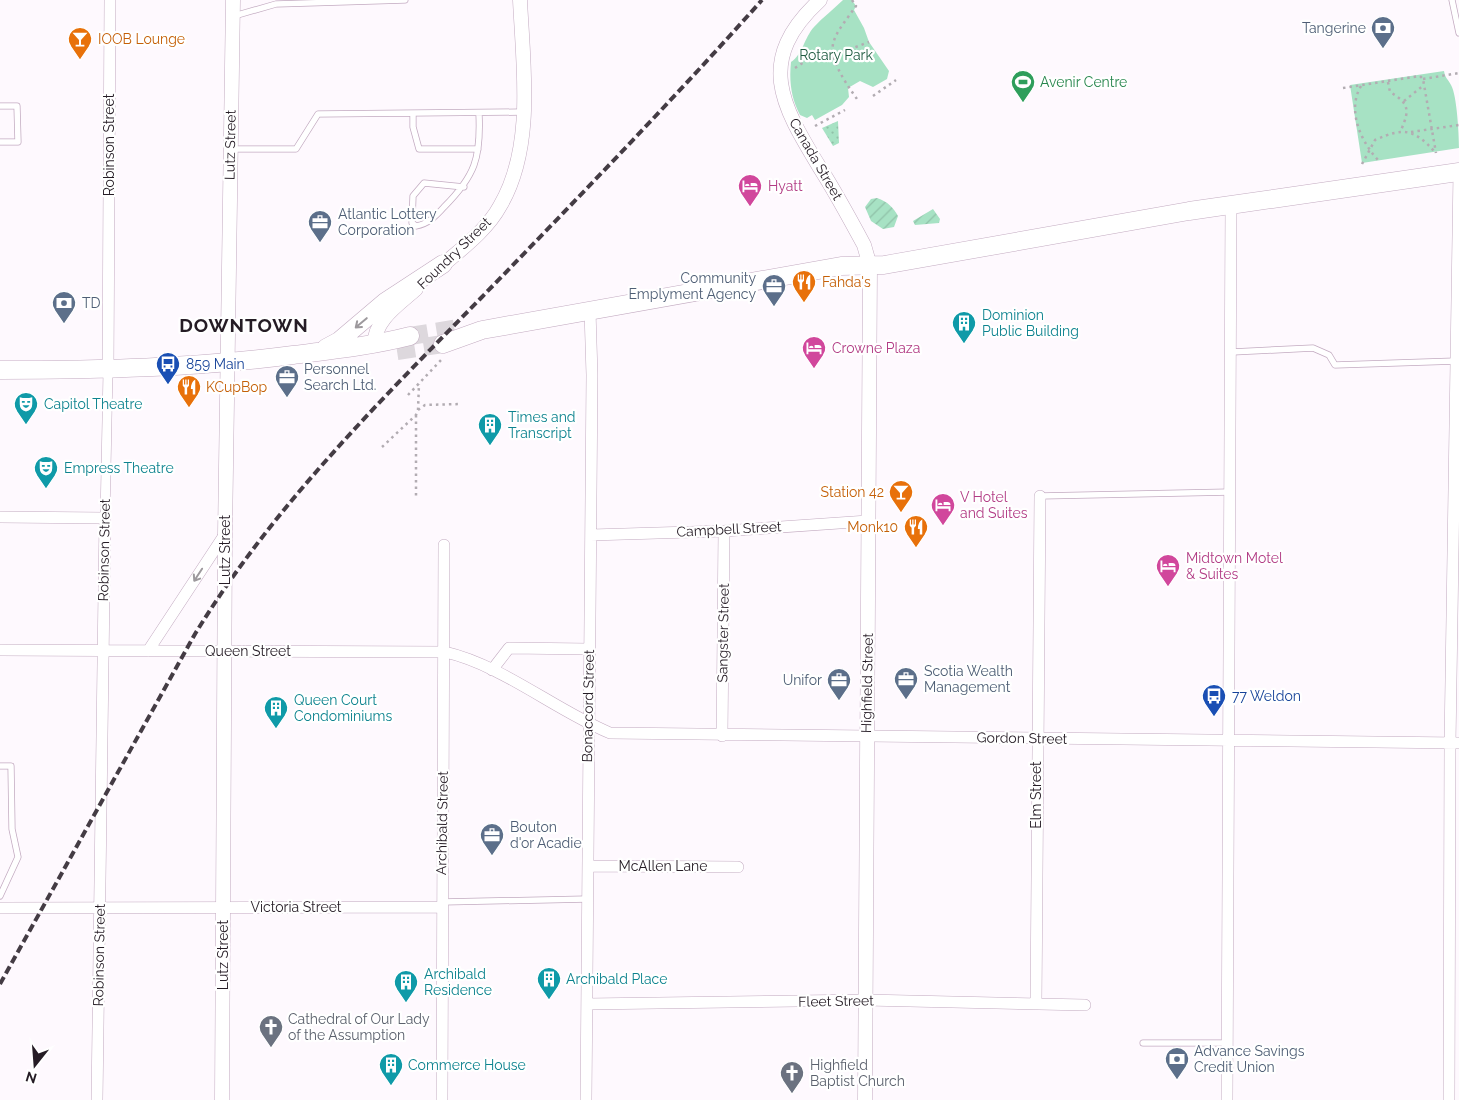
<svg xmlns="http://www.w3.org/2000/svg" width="1459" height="1100" font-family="Raleway,sans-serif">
<defs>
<pattern id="grass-dots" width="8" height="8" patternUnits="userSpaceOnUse" patternTransform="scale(1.25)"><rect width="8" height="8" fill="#a7e2c4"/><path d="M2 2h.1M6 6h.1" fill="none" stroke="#90c1a8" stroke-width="1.8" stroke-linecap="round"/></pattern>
<pattern id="garden-furrows" width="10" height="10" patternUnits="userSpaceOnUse" patternTransform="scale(1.25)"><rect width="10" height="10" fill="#a7e2c4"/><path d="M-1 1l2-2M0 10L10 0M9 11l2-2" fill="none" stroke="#90c1a8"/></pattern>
</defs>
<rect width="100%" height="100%" fill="#fef9fe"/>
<path fill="url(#grass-dots)" d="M838,121L839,143L833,146L822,128Z"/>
<path fill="#a7e2c4" d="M843,0H852L856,6L854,10L864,28L869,42L889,71L887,79L873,87L860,81L848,88L849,97L842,105L815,120L812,115L807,118L800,115C791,98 789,81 791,62C803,54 804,38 814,27C823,17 834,9 843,0Z
M1444,71C1445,78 1448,79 1451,85C1457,95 1459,135 1459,148L1362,163L1350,85Z"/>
<path fill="url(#garden-furrows)" d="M877,198C888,202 893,207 898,216L894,227L883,229L871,221L865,207L871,199Z
M933,209L940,219L939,223L915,225L913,221Z"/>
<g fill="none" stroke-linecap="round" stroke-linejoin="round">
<path stroke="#ddd8dd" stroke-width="18" stroke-dasharray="18 9" stroke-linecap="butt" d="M410,336L459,328
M397,351L443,344"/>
<g stroke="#c3abc1" stroke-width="7">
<path id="service" d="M1452,0L1459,33
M234,16L276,4L405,0
M0,106H17L18,142H0
M413,114V127L419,149H478
M231,149H296L318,114L522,112
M464,187L424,183L413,196L412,223L416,226C428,224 436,216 444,207C475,176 481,158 479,114
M1232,352L1313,348L1329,355L1335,365L1456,361
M1040,496L1230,492
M0,766H11L12,829L18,857L0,896
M442,902L587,899
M1143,1043H1226"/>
</g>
<g stroke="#c3abc1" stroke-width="10">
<path id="pedestrian" d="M105,518L108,371"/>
</g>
<g stroke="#c3abc1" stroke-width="12">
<path id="minor" d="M108,371L110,0
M0,517L105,518L97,1100
M591,535L724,531L868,521
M0,650L445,652C502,665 555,710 610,733L1459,743
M148,651L225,534
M492,670L509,648L589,649
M722,736L724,531
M588,866L738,867
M0,908L441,907
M587,1004L866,1000L1085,1005
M1036,1004L1040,496
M442,1100L444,545
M586,1100L592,375L590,311
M1227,1100L1231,204
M1449,1100L1450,743L1459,172"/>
</g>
<g stroke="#c3abc1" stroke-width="15">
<path id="tertiary" d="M820,0C755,60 781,104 820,168C836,193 850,219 864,245L870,266L865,1100
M436,271C457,252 486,232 500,206C535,147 523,65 520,0
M374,345C375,319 398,305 416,289
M222,1100L225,534L233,0"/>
</g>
<g stroke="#c3abc1" stroke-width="19">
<path id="primary" d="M443,344L482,330L841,266L884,265L1189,211L1459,172
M326,348L339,341L385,302L443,264
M0,370C99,370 195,368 293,355C333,350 371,346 410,336"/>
</g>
<path stroke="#b2acb2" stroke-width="2.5" stroke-dasharray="2.5 4" stroke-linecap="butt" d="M852,0L856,6C848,18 836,31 833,44C830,61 847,85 857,99
M795,68L810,58L837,54L869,42
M1423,79L1459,73
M1388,82L1390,92C1409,103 1410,110 1401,130
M1361,86C1346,111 1362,144 1380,162
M1343,88L1420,76L1423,79L1436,153
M873,96L896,80
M1404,101L1424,85
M815,126L845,110
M1411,132L1459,125
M1362,164L1375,140C1404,127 1414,129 1435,152
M408,395L442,359
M418,410L425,405L460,404
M416,415V497
M382,447L416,415L418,410L419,384"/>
<use href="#service" stroke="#fff" stroke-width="5.5"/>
<use href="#pedestrian" stroke="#fff" stroke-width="9"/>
<use href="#minor" stroke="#fff" stroke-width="11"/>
<use href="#tertiary" stroke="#fff" stroke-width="14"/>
<use href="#primary" stroke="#fff" stroke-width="18"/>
<path stroke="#443c44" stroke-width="4" stroke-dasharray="8 4" stroke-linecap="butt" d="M0,984L195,634C272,508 377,404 480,299C575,201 671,102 762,0"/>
</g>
<defs><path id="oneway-shaft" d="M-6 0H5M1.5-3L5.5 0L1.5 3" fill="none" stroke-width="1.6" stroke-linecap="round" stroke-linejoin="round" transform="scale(1.25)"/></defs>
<g stroke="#9d999d">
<use href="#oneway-shaft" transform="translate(361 323) rotate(140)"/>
<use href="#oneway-shaft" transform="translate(198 575) rotate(123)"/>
</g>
<defs>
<g id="bank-pin" transform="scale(1.25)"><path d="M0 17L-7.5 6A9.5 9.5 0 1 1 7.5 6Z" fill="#5c6f8a" stroke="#fff"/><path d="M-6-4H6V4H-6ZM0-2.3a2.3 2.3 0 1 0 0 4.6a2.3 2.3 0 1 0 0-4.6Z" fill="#fff"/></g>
<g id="bar-pin" transform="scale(1.25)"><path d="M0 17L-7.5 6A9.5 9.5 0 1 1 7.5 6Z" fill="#e8710a" stroke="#fff"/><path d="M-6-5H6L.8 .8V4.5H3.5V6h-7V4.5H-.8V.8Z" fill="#fff"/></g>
<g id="stadium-pin" transform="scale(1.25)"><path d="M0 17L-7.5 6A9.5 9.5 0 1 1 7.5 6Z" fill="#2e9e5b" stroke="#fff"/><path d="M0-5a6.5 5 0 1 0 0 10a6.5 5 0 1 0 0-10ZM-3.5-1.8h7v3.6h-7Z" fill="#fff"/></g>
<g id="hotel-pin" transform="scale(1.25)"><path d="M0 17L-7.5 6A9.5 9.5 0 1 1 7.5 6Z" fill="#d1479c" stroke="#fff"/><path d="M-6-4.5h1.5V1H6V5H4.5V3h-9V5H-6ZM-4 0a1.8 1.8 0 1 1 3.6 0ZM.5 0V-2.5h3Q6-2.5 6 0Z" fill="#fff"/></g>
<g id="office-pin" transform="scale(1.25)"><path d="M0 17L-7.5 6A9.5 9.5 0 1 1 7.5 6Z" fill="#5c6f8a" stroke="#fff"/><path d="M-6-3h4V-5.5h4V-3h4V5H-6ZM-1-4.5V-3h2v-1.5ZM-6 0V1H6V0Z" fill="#fff"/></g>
<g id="restaurant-pin" transform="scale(1.25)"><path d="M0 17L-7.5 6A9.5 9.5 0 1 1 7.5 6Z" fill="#e8710a" stroke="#fff"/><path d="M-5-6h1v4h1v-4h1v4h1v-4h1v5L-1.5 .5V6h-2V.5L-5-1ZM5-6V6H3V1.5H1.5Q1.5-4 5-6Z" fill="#fff"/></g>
<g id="building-pin" transform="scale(1.25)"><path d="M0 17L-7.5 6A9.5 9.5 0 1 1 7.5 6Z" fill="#0f9aa8" stroke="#fff"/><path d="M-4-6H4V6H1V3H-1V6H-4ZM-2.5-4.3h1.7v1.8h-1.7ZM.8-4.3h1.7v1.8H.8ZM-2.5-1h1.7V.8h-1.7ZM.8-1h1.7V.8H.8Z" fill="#fff"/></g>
<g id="bus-pin" transform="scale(1.25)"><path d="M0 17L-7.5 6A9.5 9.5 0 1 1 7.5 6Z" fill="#1a4fb4" stroke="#fff"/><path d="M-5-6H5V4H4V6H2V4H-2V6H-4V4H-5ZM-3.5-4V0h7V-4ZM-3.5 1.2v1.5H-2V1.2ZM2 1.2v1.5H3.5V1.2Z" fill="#fff"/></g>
<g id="theatre-pin" transform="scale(1.25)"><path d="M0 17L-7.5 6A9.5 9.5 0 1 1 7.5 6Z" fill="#0f9aa8" stroke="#fff"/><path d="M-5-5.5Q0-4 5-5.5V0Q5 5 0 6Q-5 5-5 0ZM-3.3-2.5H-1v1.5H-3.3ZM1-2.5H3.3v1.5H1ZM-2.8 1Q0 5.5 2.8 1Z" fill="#fff"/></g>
<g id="church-pin" transform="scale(1.25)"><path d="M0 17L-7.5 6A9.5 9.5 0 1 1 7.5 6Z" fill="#6b7280" stroke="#fff"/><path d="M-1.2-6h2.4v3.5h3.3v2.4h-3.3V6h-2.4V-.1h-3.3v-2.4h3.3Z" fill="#fff"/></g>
</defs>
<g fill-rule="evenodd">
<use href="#bank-pin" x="1383" y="28"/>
<use href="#bar-pin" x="80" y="39"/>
<use href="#stadium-pin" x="1023" y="82"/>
<use href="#hotel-pin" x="750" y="186"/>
<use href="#office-pin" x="320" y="222"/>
<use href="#restaurant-pin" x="804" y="282"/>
<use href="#office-pin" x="774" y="286"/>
<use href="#bank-pin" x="64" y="303"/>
<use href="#building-pin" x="964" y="323"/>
<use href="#hotel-pin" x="814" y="348"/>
<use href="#bus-pin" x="168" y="364"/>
<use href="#office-pin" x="287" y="377"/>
<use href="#restaurant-pin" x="189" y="387"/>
<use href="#theatre-pin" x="26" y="404"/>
<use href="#building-pin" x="490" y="425"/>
<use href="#theatre-pin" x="46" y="468"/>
<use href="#bar-pin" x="901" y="492"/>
<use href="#hotel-pin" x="943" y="505"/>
<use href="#restaurant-pin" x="916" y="527"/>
<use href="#hotel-pin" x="1168" y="566"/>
<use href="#office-pin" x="906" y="679"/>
<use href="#office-pin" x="839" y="680"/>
<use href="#bus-pin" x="1214" y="696"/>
<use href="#building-pin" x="276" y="708"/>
<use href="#office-pin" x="492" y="835"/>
<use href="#building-pin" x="549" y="979"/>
<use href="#building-pin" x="406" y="982"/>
<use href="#church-pin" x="271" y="1027"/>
<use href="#bank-pin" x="1177" y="1059"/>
<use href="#building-pin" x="391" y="1065"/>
<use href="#church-pin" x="792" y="1073"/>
</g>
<g text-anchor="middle" stroke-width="4.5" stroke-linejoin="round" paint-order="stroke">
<g font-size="14" fill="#4e5e75" stroke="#fff" text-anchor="start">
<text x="1366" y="33" text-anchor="end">Tangerine</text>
<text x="338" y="219">Atlantic Lottery<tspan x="338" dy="16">Corporation</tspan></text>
<text x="756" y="283" text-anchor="end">Community<tspan x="756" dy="16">Emplyment Agency</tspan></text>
<text x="82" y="308">TD</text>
<text x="304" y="374">Personnel<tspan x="304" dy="16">Search Ltd.</tspan></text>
<text x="924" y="676">Scotia Wealth<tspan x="924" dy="16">Management</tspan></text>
<text x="822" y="685" text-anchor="end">Unifor</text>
<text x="510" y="832">Bouton<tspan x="510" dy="16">d'or Acadie</tspan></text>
<text x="1194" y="1056">Advance Savings<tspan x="1194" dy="16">Credit Union</tspan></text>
</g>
<g font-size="14" fill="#c56008" stroke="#fff" text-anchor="start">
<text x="98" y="44">IOOB Lounge</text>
<text x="822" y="287">Fahda's</text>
<text x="206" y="392">KCupBop</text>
<text x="884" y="497" text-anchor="end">Station 42</text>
<text x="898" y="532" text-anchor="end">Monk10</text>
</g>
<g font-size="14" fill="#1f5b41" stroke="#fff">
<text x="836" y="60">Rotary Park</text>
</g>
<g font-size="14" fill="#27864d" stroke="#fff" text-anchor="start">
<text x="1040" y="87">Avenir Centre</text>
</g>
<g font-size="14" fill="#251c25" stroke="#fff">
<text transform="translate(109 145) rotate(-90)" y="5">Robinson Street</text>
<text transform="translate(230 145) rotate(-89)" y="5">Lutz Street</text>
<text transform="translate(816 159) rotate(60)" y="5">Canada Street</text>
<text transform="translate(454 253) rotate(-44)" y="5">Foundry Street</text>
<text transform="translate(729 529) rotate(-3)" y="5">Campbell Street</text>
<text transform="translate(104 550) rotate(-89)" y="5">Robinson Street</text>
<text transform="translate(225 550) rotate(-90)" y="5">Lutz Street</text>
<text transform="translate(723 633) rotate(-89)" y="5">Sangster Street</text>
<text x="248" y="656">Queen Street</text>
<text transform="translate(867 683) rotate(-89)" y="5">Highfield Street</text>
<text transform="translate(588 706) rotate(-89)" y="5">Bonaccord Street</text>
<text transform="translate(1022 738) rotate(1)" y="5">Gordon Street</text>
<text transform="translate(1036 795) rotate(-90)" y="5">Elm Street</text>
<text transform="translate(442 823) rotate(-89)" y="5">Archibald Street</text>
<text x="663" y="871">McAllen Lane</text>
<text x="296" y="912">Victoria Street</text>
<text transform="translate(99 955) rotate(-89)" y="5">Robinson Street</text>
<text transform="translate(223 955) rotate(-90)" y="5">Lutz Street</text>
<text transform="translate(836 1001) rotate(-1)" y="5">Fleet Street</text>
</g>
<g font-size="14" fill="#b23c85" stroke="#fff" text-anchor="start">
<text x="768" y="191">Hyatt</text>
<text x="832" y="353">Crowne Plaza</text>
<text x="960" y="502">V Hotel<tspan x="960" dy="16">and Suites</tspan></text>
<text x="1186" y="563">Midtown Motel<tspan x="1186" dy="16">&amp; Suites</tspan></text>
</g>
<g font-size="14" fill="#0d838f" stroke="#fff" text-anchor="start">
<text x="982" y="320">Dominion<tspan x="982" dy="16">Public Building</tspan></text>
<text x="44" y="409">Capitol Theatre</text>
<text x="508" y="422">Times and<tspan x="508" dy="16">Transcript</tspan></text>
<text x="64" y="473">Empress Theatre</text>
<text x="294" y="705">Queen Court<tspan x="294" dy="16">Condominiums</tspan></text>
<text x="424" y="979">Archibald<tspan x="424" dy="16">Residence</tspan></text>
<text x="566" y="984">Archibald Place</text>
<text x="408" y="1070">Commerce House</text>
</g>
<g font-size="14" fill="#164399" stroke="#fff" text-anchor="start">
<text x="186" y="369">859 Main</text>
<text x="1232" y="701">77 Weldon</text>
</g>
<g font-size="14" fill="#5b616d" stroke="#fff" text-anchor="start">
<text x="288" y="1024">Cathedral of Our Lady<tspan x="288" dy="16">of the Assumption</tspan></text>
<text x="810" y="1070">Highfield<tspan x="810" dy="16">Baptist Church</tspan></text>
</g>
<g font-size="19" font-weight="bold" letter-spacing="1" fill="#251c25" stroke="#fff">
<text x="244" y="332">DOWNTOWN</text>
</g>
</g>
<g transform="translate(35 1065) rotate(197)" stroke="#ffffff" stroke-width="4" paint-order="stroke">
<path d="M0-4L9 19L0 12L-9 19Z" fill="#251c25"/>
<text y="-8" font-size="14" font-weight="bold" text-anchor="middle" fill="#251c25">N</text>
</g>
</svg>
